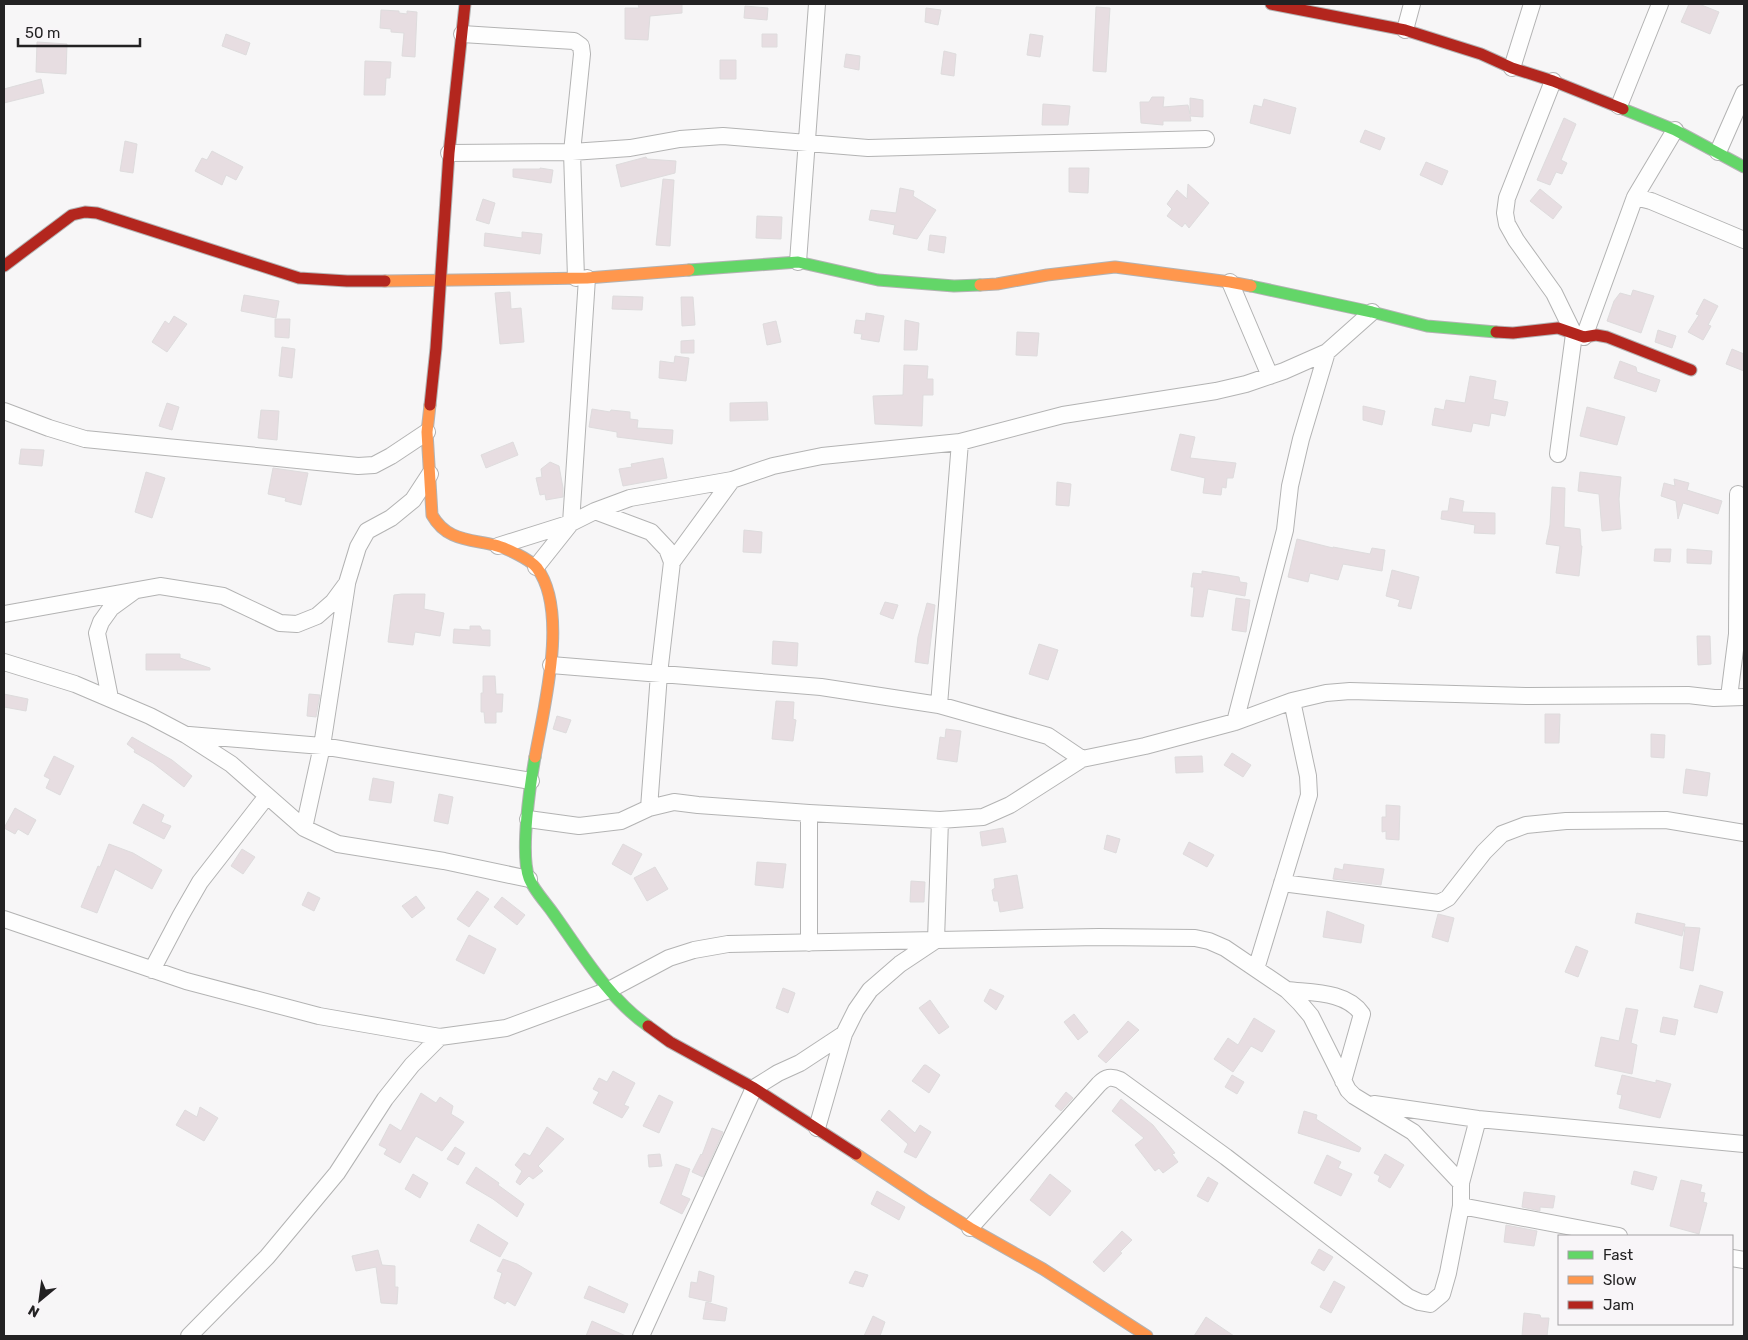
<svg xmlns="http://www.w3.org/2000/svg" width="1748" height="1340" font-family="Rubik,sans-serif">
<rect width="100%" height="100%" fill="#f7f6f7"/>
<path fill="#e7dde1" stroke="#dedcdd" d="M638,4H682V13L650,16L648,40L625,39V8H639Z
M1689,4H1699L1719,12L1710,34L1681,22Z
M745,6L768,8L767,20L744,18Z
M1096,7L1110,8L1106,72L1093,71Z
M926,8L941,10L938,25L925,22Z
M381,10L399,11V13L407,14V11L417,12L415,57L402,56L404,33L391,32V29L380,28Z
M226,34L250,43L246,55L222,46Z
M762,34H777V47H762Z
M1030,34L1043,36L1040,57L1027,55Z
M37,42L67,44L66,74L36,72Z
M944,51L956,54L954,76L941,74Z
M846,54L860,56L859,70L844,67Z
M720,60H736V79H720Z
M365,61L391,62L390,78H386L385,95H364Z
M41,79L44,93L4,103V89Z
M1152,97H1164L1163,107L1188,105L1190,114V98L1203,100V117L1190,116L1191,121H1163V125L1141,123L1140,102H1149Z
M1264,99L1296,108L1290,134L1250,123L1254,105L1262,107Z
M1043,104L1070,106L1068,125H1042Z
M1564,118L1576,124L1561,160L1567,163L1562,174L1556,172L1550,185L1537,180Z
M1365,130L1385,138L1380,150L1360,142Z
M125,141L137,144L133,173L120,171Z
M212,151L243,167L236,180L226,175L222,185L195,171L202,158L207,160Z
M646,157L647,159L676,161L675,173L621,187L616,165Z
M1426,162L1448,171L1442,185L1420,175Z
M540,168L553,170L551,183L513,177V169H540Z
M1069,168H1089L1088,193L1069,192Z
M663,179L674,180L670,246L656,245Z
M1188,184L1209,203L1189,228L1185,223L1182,227L1167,216L1172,209L1167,204L1177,190L1187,199Z
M900,188L914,191L913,196L936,210L917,239L893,234L895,225L869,220L871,210L896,213Z
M1540,189L1562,207L1553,219L1530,201Z
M483,199L495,203L489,224L476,220Z
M757,216L782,217L781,239L756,238Z
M522,232L542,234L540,254L484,246L485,233L522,238Z
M930,235L946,237L944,253L928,250Z
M1633,290L1654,296L1641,333L1607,321L1614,301L1620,293L1631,296Z
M510,292L511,309L521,308L524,342L500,344L495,293Z
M244,295L279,301L276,318L241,311Z
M613,296L643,297L642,310L612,309Z
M681,297H693L695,325L682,326Z
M1704,299L1718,306L1708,325L1711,326L1703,340L1688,332L1699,315L1696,314Z
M866,313L884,316L879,342L861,339L862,334L854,333L856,320L865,321Z
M174,316L187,324L167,352L152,342L165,321L169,324Z
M275,319H290L289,338L275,337Z
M905,320L919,323L917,350H904Z
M776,321L781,342L767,345L763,324Z
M1658,330L1676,336L1672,348L1655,342Z
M1017,332L1039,333L1037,356L1016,355Z
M694,340V353H681V341Z
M282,347L295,349L292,378L279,376Z
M1732,349L1744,354V371L1726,364Z
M675,356L689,358L686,381L659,378L660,361L674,363Z
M1620,361L1636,367L1637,372L1660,380L1656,392L1614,378Z
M904,365L928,366L927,379H933V395H923L922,426L875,424L873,396L903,395Z
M1470,376L1496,381L1493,399L1508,402L1505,416L1491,413L1489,426L1473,423L1471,432L1432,425L1435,408L1444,410L1446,400L1465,403Z
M767,402L768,420L730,421V403Z
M167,403L179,407L172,430L159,426Z
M1363,406L1385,411L1382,425L1363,420Z
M1587,407L1625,417L1617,445L1580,436Z
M592,409L610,412L611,410L630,412V419L638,420L637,428L673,430L672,444L617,437V432L589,427Z
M261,410L279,411L277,440L258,438Z
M1180,434L1195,437L1190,458L1236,463L1233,478H1227L1226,488L1222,487L1221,495L1203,493L1205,478L1171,470Z
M513,442L518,455L486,468L481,455Z
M21,449L44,450L42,466L19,464Z
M663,458L667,478L623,486L619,469L632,467L631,464Z
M550,462L559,466L563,488V497L546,500L545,494L540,495L536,478L542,477L541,469Z
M273,468L308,473L301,505L285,501L286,498L268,494Z
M146,472L165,478L152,518L135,512Z
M1580,472L1621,477L1619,499L1621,529L1602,531L1599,494L1578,491Z
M1674,479L1689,483L1687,490L1722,501L1718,514L1683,503L1678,519L1676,501L1661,496L1664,483L1675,486Z
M1057,482L1071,484L1069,506L1056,505Z
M1552,487L1565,488L1564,527L1580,529L1581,546H1582L1579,576L1556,573L1560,546L1546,544L1550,525Z
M1450,498L1464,501L1462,512L1495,513V534L1474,533L1475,525L1441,519L1442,511H1448Z
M744,530L762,532L761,553L743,552Z
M1297,539L1333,548V547L1370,554L1372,548L1385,550L1382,571L1343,564L1338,580L1310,573L1308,582L1288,577Z
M1655,549H1671L1670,562L1654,561Z
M1687,549L1712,551L1711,564L1687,563Z
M1392,570L1419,577L1411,609L1398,606L1400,600L1386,596Z
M1202,571L1239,577L1240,582L1247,583L1245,596L1208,589L1203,617L1191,616L1194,587H1191L1193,573L1202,574Z
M402,594H425L424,609L444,613L440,636L415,632L413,645L388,642L394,595Z
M1236,598L1250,600L1246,632L1232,630Z
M885,602L898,605L893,619L880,614Z
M927,603L935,605L928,664L915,662L918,637Z
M470,626H480L482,630H490V646L453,643L454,629L470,630Z
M1697,636H1710L1711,664L1698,665Z
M773,641L798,643L797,666L772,664Z
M1039,644L1058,650L1048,680L1029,674Z
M146,654H180V658L210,668V670H146Z
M483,676H495L496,694H503L502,712H496V723H485L484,712H481V693H483Z
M4,694L28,699L26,711L4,707Z
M309,694L320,695L316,717L307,716Z
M776,701L794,702L793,719L796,720L793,741L772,739Z
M1545,714H1560L1559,743H1545Z
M557,716L571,720L566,733L553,729Z
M946,729L961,731L957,762L937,759L940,737L945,738Z
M1651,734L1665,735L1664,758L1651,757Z
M132,737L172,760L192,776L184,787L153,763L134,752L135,750L127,744Z
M1232,753L1251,765L1243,777L1224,765Z
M54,756L74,766L60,795L46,788L50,779L44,776Z
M1202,756L1203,772L1176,773L1175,757Z
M1686,769L1710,773L1707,796L1683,793Z
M373,778L394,782L391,803L369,800Z
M439,794L453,797L448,824L434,821Z
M143,804L164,815L161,822L171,826L164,839L133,823Z
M1386,805L1400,806L1399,840L1386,839V831L1382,832V817H1386Z
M15,808L36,820L28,835L18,829L15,834L4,828Z
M1003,828L1006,842L982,846L980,832Z
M1107,835L1120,839L1116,853L1104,849Z
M1189,842L1214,855L1207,867L1183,854Z
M109,844L133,853L162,870L152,889L115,869L97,913L81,907L98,866L100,867Z
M623,844L642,854L631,875L612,864Z
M242,849L255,857L243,874L231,866Z
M757,862L786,864L783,888L755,885Z
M1344,864L1384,869L1381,885L1333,879L1335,868L1343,870Z
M655,867L668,889L647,901L634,878Z
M1017,875L1023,908L1000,912L998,901H994L992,890L995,888L994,879Z
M911,881L925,882L924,902H910Z
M477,891L489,899L469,927L457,919Z
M308,892L320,898L314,911L302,905Z
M416,896L425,908L412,918L402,906Z
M502,897L525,915L517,925L494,907Z
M1327,911L1364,925L1361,943L1323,937Z
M1637,913L1685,924L1682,936L1635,923Z
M1438,914L1454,918L1448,942L1432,937Z
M1685,927L1700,928L1693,971L1680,968Z
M469,935L496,949L484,974L456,960Z
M1576,946L1588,951L1578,977L1565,972Z
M1700,985L1723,992L1717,1013L1694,1007Z
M783,988L795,993L788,1013L776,1008Z
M990,989L1004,996L996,1010L984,1001Z
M930,1000L949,1027L939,1034L919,1008Z
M1626,1008L1638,1010L1631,1043L1637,1045L1632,1074L1595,1066L1601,1037L1619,1041Z
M1074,1014L1088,1032L1078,1040L1064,1022Z
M1663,1017L1678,1020L1675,1035L1660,1032Z
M1254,1018L1275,1031L1262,1052L1251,1046L1233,1072L1214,1059L1228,1038L1238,1045Z
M1128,1021L1139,1030L1106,1063L1098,1056Z
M924,1065H926L940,1075L929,1093L912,1081Z
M613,1071L635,1083L624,1105L629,1107L622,1118L593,1103L599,1092L593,1089L599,1078L607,1082Z
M1232,1075L1244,1082L1237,1094L1225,1087Z
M1622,1075L1656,1083V1080L1671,1084L1660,1118L1619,1108L1622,1095L1617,1094Z
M1066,1092L1073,1098L1061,1111L1055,1106Z
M421,1093L436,1103L440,1097L453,1106L451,1114L464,1122L442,1151L416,1136L400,1163L384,1154L387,1149L379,1145L390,1124L401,1131Z
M659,1095L673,1102L659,1133L643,1126Z
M1121,1099L1153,1125L1175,1153L1172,1154L1178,1162L1163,1173L1159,1168L1155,1171L1135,1145L1144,1138L1112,1111Z
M200,1107L218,1118L204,1141L176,1125L185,1110L197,1117Z
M889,1110L915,1133L920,1125L931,1132L916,1158L904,1152L908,1144L881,1120Z
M1304,1111L1317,1115L1316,1119L1361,1148L1359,1152L1298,1133Z
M547,1127L564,1139L538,1166L543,1171L533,1179L529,1176L520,1185L516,1182L522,1171L515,1165L524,1153L530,1156Z
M712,1128L723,1132L703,1177L692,1172L701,1154L702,1155Z
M455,1147L465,1153L458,1165L447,1159Z
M660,1154L662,1166L649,1167L648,1155Z
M1385,1154L1404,1165L1390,1188L1378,1181L1380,1176L1374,1173Z
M1327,1155L1341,1162L1338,1168L1352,1174L1341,1196L1314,1183Z
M676,1164L690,1169L681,1195L690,1199L682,1214L660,1203Z
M476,1167L499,1183L498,1185L524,1204L517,1217L493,1199L466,1183Z
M1634,1171L1657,1177L1653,1190L1631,1184Z
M413,1174L428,1183L420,1198L405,1189Z
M1050,1174L1071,1191L1050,1216L1030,1200Z
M1208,1177L1218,1183L1208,1202L1197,1196Z
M1681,1180L1702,1185L1700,1192L1705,1193L1703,1202L1707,1203L1699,1234L1670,1226Z
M877,1191L905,1207L899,1220L871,1204Z
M1524,1192L1555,1196L1553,1208L1540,1207V1211L1522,1207Z
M478,1224L508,1243L500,1257L470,1241Z
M1506,1225L1537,1231L1534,1246L1504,1242Z
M1122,1231L1132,1240L1120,1252L1122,1253L1104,1272L1093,1262Z
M1319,1249L1333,1257L1324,1271L1311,1263Z
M378,1250L382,1265L395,1266V1287H398L397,1304L381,1303L376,1267L356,1271L352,1256Z
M503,1259L517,1264L532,1273L515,1306L507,1301L505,1304L494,1298L502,1273L497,1271Z
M699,1271L714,1276L711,1302L689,1297L691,1282L697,1283Z
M855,1271L868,1275L863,1287L849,1283Z
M1334,1281L1345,1287L1331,1313L1320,1307Z
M589,1286L628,1304L624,1313L584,1298Z
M706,1302L727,1308L725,1321L703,1319Z
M1524,1313L1540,1315L1541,1318H1549L1547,1336H1522Z
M873,1316L885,1322L880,1336H864Z
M1206,1317L1234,1336H1194Z
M592,1321L626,1336H586Z"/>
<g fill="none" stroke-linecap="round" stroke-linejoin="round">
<g stroke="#b3b3b3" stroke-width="18">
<path id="street" d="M1405,30L1412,4
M462,34L574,41L581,46L582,54L572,152L576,278
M1512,68L1532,4
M1553,81L1507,198L1505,213L1507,224L1516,240L1554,293L1574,334L1558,454
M1619,106L1660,4
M1718,152L1744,93
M449,153L572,152L630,148L680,139L723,136L868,148L1206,139
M1635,197L1675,130
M798,262L817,4
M1230,282L1270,376
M1584,337L1635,197L1651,201L1744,240
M4,411L49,428L85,439L358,466L374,465L391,456L427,432
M595,511L651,532L667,549L672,562L659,674L649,808
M498,546L571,523L587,278
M672,562L732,480
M536,567L571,523L595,511L630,498L732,480L773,466L822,456L960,442L1063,415L1216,391L1246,384L1284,371L1327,352L1372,312
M4,614L160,586L223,596L280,623L297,624L317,616L333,602L347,583L358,547L367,531L391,518L413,500L430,474
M4,662L75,684L150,716L186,735L231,764L304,828L338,844L444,861L529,879
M551,665L821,687L939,705L1048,736L1082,759
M1729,697L1737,634L1738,494
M110,698L97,633L101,622L111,608L133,592
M939,705L960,442
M1235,722L1285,530L1290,486L1301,439L1327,352
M189,735L322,746L531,781
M528,819L579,826L621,821L649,808L674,802L698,805L809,813L940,820L983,817L1010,805L1082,759L1145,746L1235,722L1292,701L1326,693L1350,691L1528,696L1688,695L1714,698L1744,697
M304,828L322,746L347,584
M1282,883L1439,903L1448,898L1484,852L1502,834L1526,825L1566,821L1666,820L1744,833
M4,919L186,981L319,1016L440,1037L506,1028L609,990L669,958L694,950L728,944L1099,937L1195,938L1209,941L1225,948L1287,990L1300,1003L1311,1016L1348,1090L1354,1096L1413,1132L1461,1183
M936,940L940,820
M809,943V813
M1256,969L1309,795L1308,776L1292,701
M152,970L181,915L200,882L267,796
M1287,990C1312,993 1346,991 1362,1014L1343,1081
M1374,1104L1478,1119L1744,1144
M817,1128L844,1034
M1461,1206L1619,1236
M970,1228L1099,1084C1106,1077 1111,1076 1120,1080L1226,1157L1408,1297L1419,1302L1430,1304L1442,1294L1448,1273L1461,1206V1183L1478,1119
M1732,1258L1744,1260
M189,1336L267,1257L337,1173L385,1099L412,1065L440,1037
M641,1336L754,1088L778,1073L800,1063L844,1034L856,1010L870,990L900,964L936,940"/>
</g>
<g stroke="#b3b3b3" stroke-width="13">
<path id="fast" d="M1623,109L1675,130L1744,167
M689,270L798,262L878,280L954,286L980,285
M1251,286L1372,312L1427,326L1496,332
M535,757C530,785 520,853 529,878C533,889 546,903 553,913C581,952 608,998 648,1026"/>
</g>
<g stroke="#b3b3b3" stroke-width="13">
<path id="slow" d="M385,281L587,278L689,270
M980,285L997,284L1047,275L1115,267L1230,282L1251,286
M430,405L427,432L432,515C446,540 468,539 494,545C504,547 530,559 537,568C569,611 544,707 535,757
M856,1154L925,1200L970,1228L1043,1269L1147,1336"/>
</g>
<g stroke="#b3b3b3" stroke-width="13">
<path id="jam" d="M1271,4L1405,30L1481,54L1512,68L1553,81L1623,109
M4,266L72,215L85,212L97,213L299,278L347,281H385
M1496,332L1513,333L1558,328L1584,337L1596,335L1607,337L1691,370
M430,405L436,348L449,153L465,4
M648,1026L670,1042L754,1088L856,1154"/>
</g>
<use href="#street" stroke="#fefefe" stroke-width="16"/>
<use href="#fast" stroke="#63d668" stroke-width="11"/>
<use href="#slow" stroke="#ff974d" stroke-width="11"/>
<use href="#jam" stroke="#b3261e" stroke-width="11"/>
</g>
<rect width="1748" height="1340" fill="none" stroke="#232223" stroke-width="10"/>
<rect x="1558" y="1235" width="175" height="90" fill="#f8f5f8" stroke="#a3a1a3"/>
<rect x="1568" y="1251" width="25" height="8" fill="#63d668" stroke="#a3a1a3"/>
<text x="1603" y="1260" font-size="15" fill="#232223">Fast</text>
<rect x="1568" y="1276" width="25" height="8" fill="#ff974d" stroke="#a3a1a3"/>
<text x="1603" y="1285" font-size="15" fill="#232223">Slow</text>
<rect x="1568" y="1301" width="25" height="8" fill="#b3261e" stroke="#a3a1a3"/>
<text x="1603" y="1310" font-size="15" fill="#232223">Jam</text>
<g transform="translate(40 1300) rotate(209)" stroke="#f8f5f8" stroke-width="4" paint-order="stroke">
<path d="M0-4L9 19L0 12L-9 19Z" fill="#232223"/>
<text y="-8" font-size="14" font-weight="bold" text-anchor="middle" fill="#232223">N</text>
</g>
<path d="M18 38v8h122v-8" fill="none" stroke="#232223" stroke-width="2.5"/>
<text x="25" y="38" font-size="15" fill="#232223" stroke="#f8f5f8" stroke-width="4" paint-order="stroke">50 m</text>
</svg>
